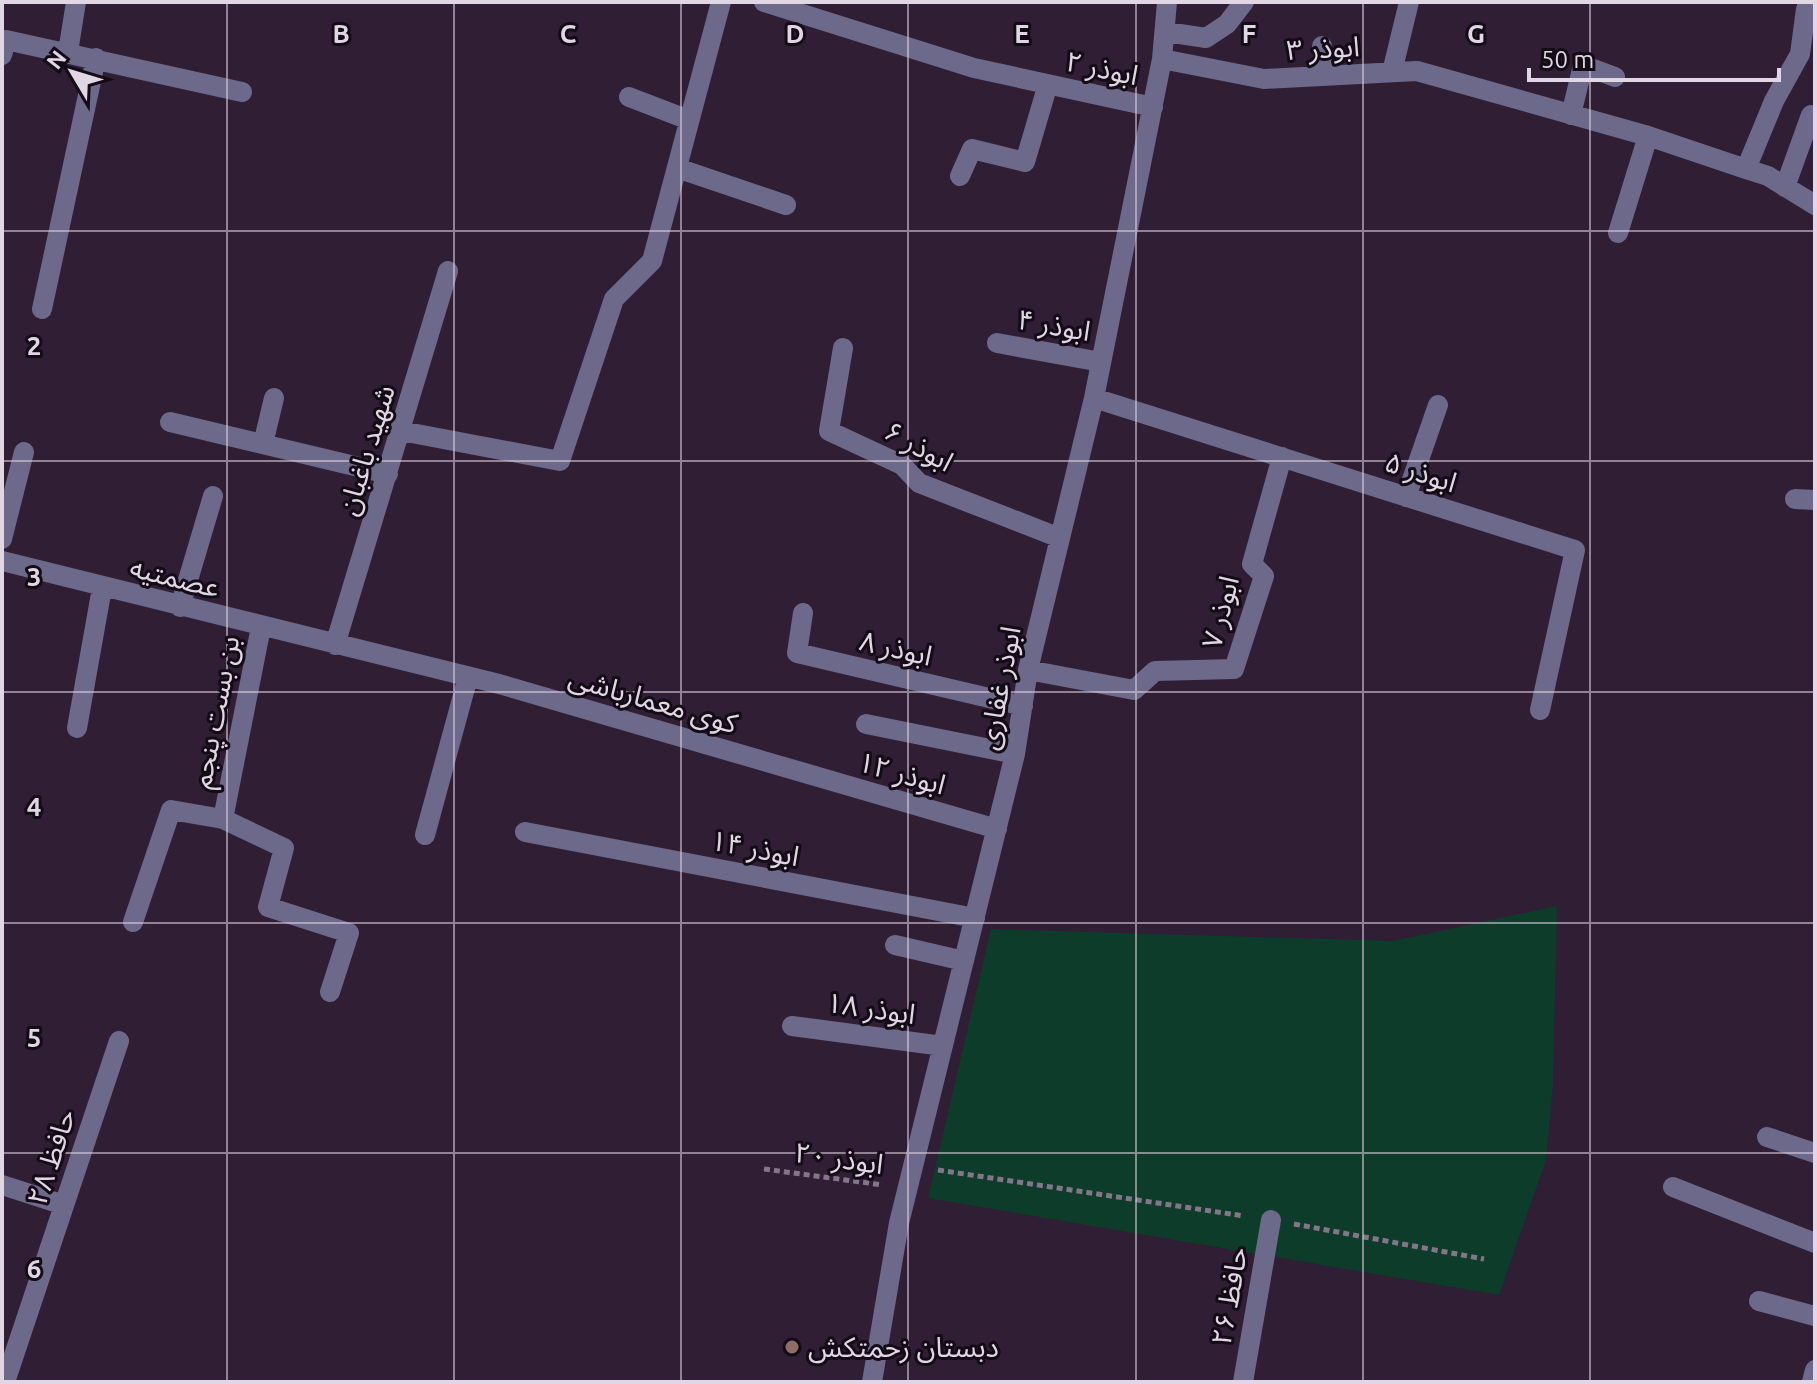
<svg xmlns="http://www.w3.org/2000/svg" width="1817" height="1384" font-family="Ubuntu,'Noto Sans Arabic',sans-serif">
<rect width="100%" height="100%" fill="#2f1e34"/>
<path fill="#0e3c2a" d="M1557,906L1553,1083L1546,1160L1499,1295L928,1198L991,929L1393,941Z"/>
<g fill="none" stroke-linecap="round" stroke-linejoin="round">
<path stroke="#847688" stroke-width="5" stroke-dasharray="6 4" stroke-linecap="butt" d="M764,1169L883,1185
M938,1170L1244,1216
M1294,1224L1484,1259"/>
<path stroke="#6d698a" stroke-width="20" d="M764,2L974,68L1153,107
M1167,32L1206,38L1227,24L1244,2
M68,52L76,2
M2,55L6,40L242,92
M1162,59L1264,79L1417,71L1648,136L1746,169L1768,176L1815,205
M1392,72L1409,2
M1322,76V46
M629,97L689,120
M1571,115L1583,65L1615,77
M677,168L786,205
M1746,169L1774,101L1800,54L1806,9
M960,176L972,149L1025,162L1048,84
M1785,187L1811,115
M1618,233L1648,136
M42,309L96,58
M997,343L1101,362
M843,348L829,431L902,465L919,483L1060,538
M1094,398L1575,550L1540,710
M170,422L388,474
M401,431L560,461L614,299L652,261L721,2
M263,444L274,398
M1406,497L1438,405
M1795,499L1815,500
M2,539L24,452
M2,561L499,684L997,829
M180,607L213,496
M803,613L797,653L1023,706
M261,627L223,819L284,848L268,907L349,933L330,992
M335,645L448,271
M1028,670L1134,690L1155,671L1234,669L1264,576L1252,564L1282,457
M866,724L1015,754
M77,728L102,588
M525,832L975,918
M425,835L468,677
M133,922L171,810L223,819
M895,945L964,961
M792,1026L943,1046
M1767,1137L1815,1153
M2,1185L64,1205
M1673,1187L1815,1243
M1759,1301L1815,1316
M5,1382L119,1041
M872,1382L899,1223L1015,754L1028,670L1094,398L1162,59L1167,2
M1243,1382L1271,1220
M1812,1382L1815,1370"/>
</g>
<path fill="none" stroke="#e1d6e4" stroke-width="2" stroke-opacity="0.55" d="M227,2V1382M454,2V1382M681,2V1382M908,2V1382M1136,2V1382M1363,2V1382M1590,2V1382M2,231H1815M2,461H1815M2,692H1815M2,923H1815M2,1153H1815"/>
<circle fill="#8d6e63" stroke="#130b15" stroke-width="3" cx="792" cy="1347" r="8"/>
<g text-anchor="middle" stroke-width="6" stroke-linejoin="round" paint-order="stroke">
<g font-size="28" fill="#e1d6e4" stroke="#130b15">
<text transform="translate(1323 48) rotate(-3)" y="10">ابوذر ۳</text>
<text transform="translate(1102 68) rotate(12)" y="10">ابوذر ۲</text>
<text transform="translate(1054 325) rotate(10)" y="10">ابوذر ۴</text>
<text transform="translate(919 446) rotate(29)" y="10">ابوذر ۶</text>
<text transform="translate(366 450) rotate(-73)" y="10">شهید باغبان</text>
<text transform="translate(1421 472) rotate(18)" y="10">ابوذر ۵</text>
<text transform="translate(175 577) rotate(14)" y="10">عصمتیه</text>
<text transform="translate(1220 612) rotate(-75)" y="10">ابوذر ۷</text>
<text transform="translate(896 648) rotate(13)" y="10">ابوذر ۸</text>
<text transform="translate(999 688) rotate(-79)" y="10">ابوذر غفاری</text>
<text transform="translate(653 700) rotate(16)" y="10">کوی معمارباشی</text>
<text transform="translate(215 712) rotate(-79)" y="10">بن بست پنجم</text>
<text transform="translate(902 773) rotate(16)" y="10">ابوذر ۱۲</text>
<text transform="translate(755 848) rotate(11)" y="10">ابوذر ۱۴</text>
<text transform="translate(871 1008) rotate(8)" y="10">ابوذر ۱۸</text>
<text transform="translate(51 1157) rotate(-72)" y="10">حافظ ۲۸</text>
<text transform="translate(839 1158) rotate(8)" y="10">ابوذر ۲۰</text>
<text transform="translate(1229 1296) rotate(-80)" y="10">حافظ ۲۶</text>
</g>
<g font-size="28" fill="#e1d6e4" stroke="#130b15" text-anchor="start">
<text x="808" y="1357">دبستان زحمتکش</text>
</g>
</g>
<g font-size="26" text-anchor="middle" font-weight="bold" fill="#e1d6e4" stroke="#130b15" stroke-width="6" stroke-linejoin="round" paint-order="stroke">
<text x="341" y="43">B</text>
<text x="568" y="43">C</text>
<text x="795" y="43">D</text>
<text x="1022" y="43">E</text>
<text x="1249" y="43">F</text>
<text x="1476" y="43">G</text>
<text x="34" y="355">2</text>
<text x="34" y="586">3</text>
<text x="34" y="816">4</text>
<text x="34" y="1047">5</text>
<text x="34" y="1278">6</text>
</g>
<rect width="1817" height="1384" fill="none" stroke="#e1d6e4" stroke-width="8"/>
<g transform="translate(72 72) rotate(308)" stroke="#130b15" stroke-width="6" paint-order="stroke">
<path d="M0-6L14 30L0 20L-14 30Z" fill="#e1d6e4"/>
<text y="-12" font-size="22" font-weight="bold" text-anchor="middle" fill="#e1d6e4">N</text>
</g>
<path d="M1529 68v12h250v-12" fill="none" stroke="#e1d6e4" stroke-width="4"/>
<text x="1541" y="68" font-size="24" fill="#e1d6e4" stroke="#130b15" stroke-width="6" paint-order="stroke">50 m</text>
</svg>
